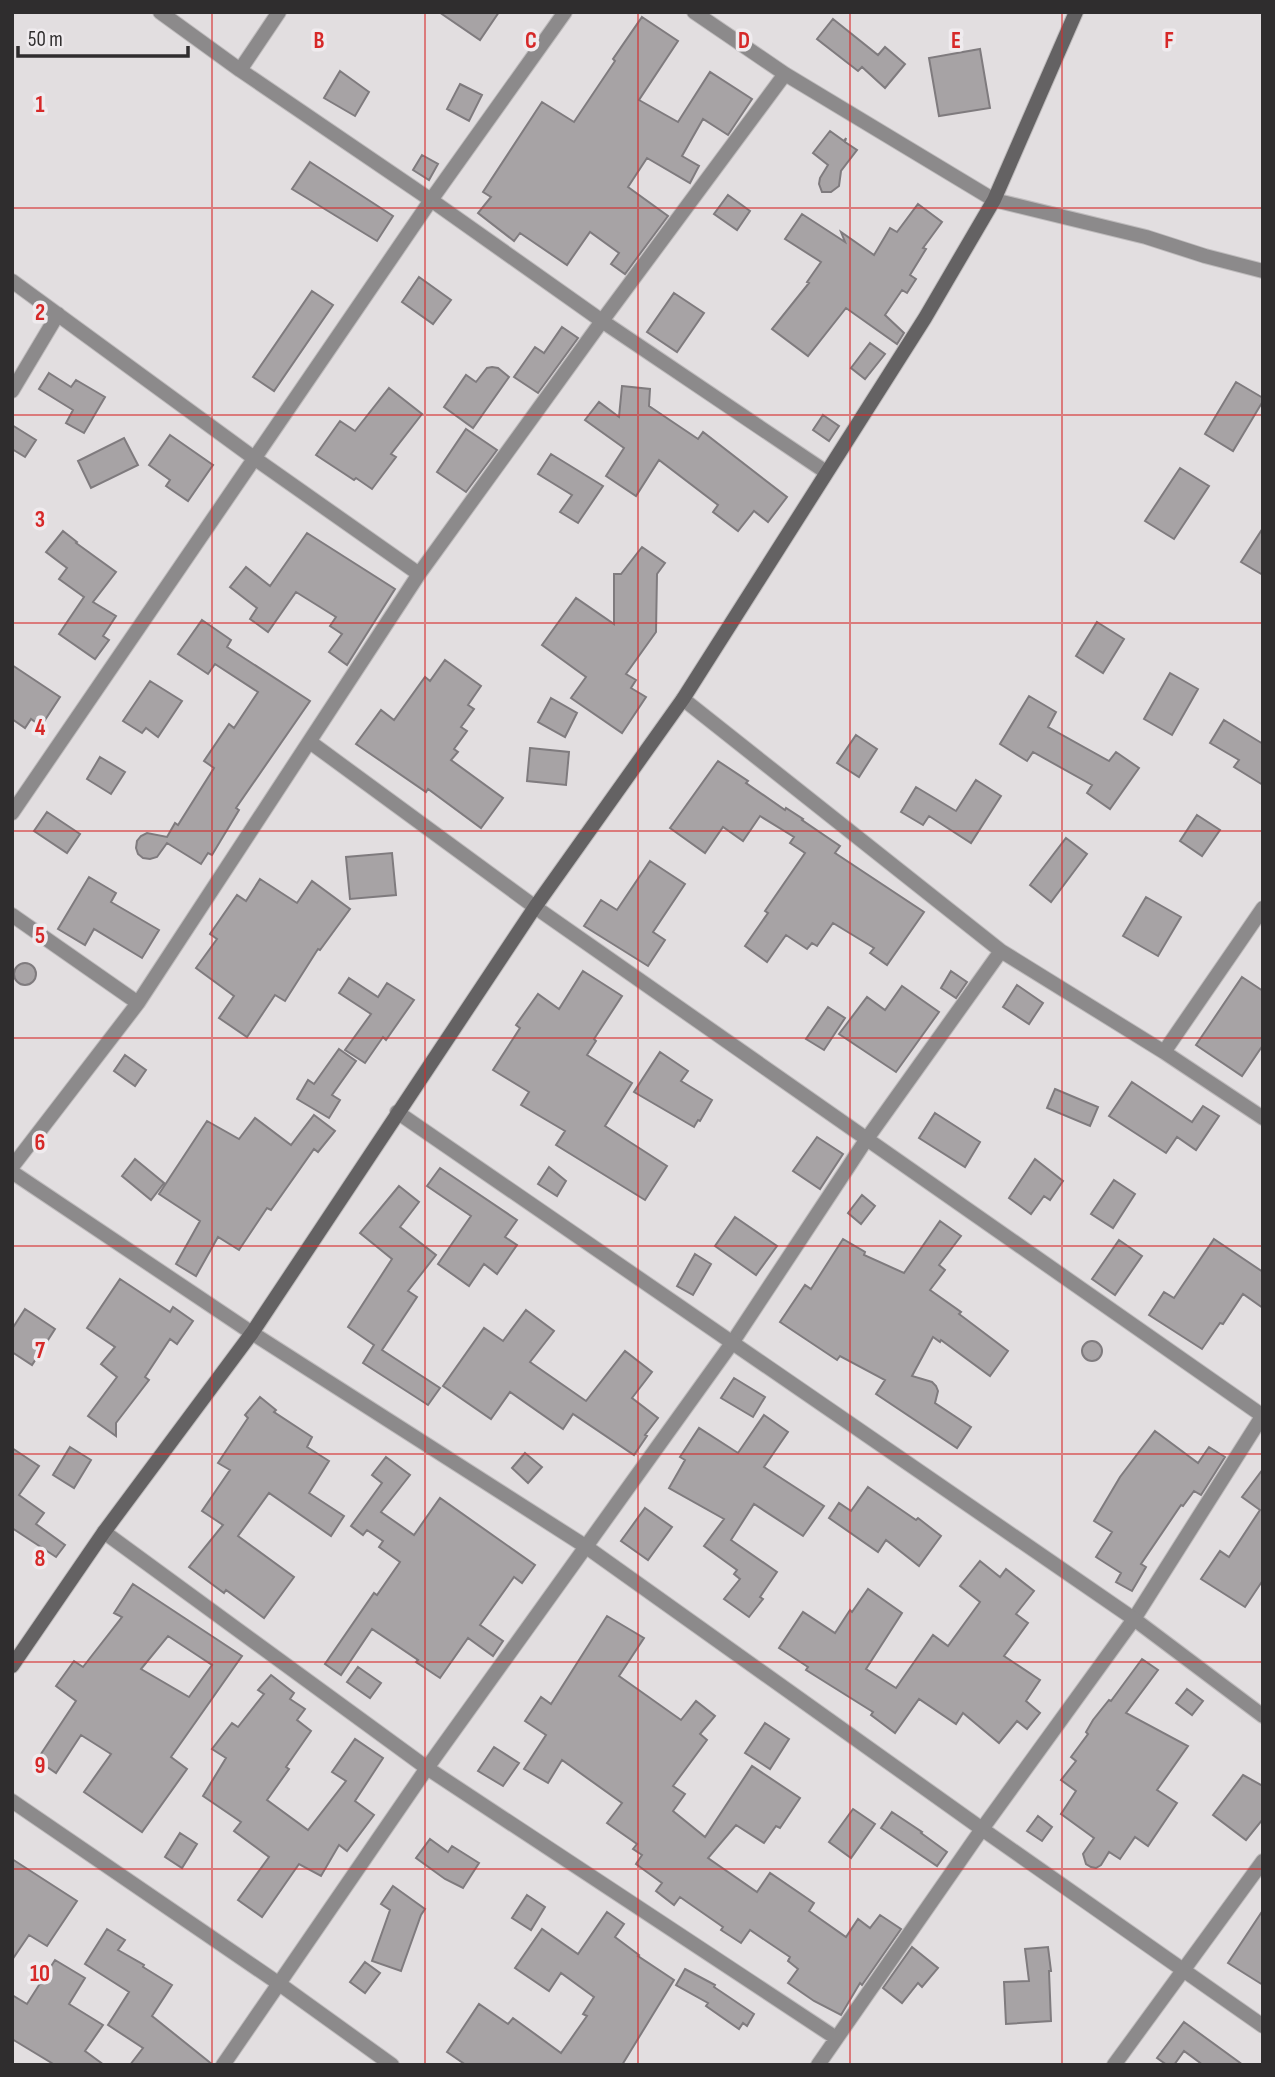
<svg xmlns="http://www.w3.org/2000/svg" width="1275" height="2077" font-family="'Sofia Sans Condensed',sans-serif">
<rect width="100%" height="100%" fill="#e2dee0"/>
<path fill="#a7a3a5" stroke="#7f7b7e" stroke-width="2" fill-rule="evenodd" d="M439,12H499L480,40Z
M642,17L678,41L639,100L678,122L710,72L752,99L728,135L703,119L682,156L699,166L690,183L647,158L628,187L668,216L625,274L611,264L619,253L590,232L567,265L520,233L514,241L478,213L491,197L483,192L542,102L574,122L615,61L613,59Z
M833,19L878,55L885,47L905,64L885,88L862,67L858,71L817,39Z
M980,49L990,108L939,116L929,58Z
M340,71L369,92L355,116L324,98Z
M460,84L482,95L469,121L447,109Z
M830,131L844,141L846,138L845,142L857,150L841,171L839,186L831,192H822L819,184L820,178L828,165L813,153Z
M422,155L438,164L429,180L413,170Z
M310,162L393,216L377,241L292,189Z
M728,195L750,211L737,230L714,214Z
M918,204L942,222L923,248L926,249L910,275L916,279L907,293L902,290L885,315L904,333L897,344L846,308L808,356L772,329L809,283L807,282L821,262L785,239L802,214L845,242L841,232L874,255L890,228L897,232Z
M419,277L451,300L433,324L402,302Z
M312,291L333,305L274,391L253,377Z
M674,293L704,313L677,352L647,332Z
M562,327L578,338L538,393L514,377L535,347L544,353Z
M870,343L885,354L865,379L851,368Z
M492,367L498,368L509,377L473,428L444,407L466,375L476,382L487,368Z
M49,373L71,387L76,380L105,397L84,433L66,423L73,410L39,389Z
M1236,382L1263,398V401L1233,451L1205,434Z
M622,386L650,389L649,406L698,439L703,432L787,497L768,522L754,511L738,531L713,512L718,505L659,460L636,496L606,476L624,448L585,420L599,402L619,417Z
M389,388L422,414L391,454L396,457L372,489L356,478L354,480L316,455L340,421L355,431Z
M823,415L839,426L829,441L813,430Z
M12,425L36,440L25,457L12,449Z
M466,429L497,450L466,492L437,472Z
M170,435L213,465L188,501L166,486L170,480L149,465Z
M124,438L138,465L91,488L78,461Z
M551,454L603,486L578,523L560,512L572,495L538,474Z
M1180,468L1209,486L1174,539L1145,521Z
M1263,528V575L1241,562Z
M63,531L77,542L76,543L116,572L93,602L116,616L103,636L109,640L95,659L59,634L84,597L59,579L67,568L46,552Z
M307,533L395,589L347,665L329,652L342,634L330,626L336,617L296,592L268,632L250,619L257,608L230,587L246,567L270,586Z
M642,547L665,563L657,574L656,632L626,674L636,680L631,688L646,697L622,733L571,698L586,677L542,645L576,598L614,624V574H621Z
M202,620L231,640L227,647L310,701L236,808L239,810L212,855L208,853L201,864L167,843L157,857L150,859L143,858L138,854L136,848L137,841L141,836L147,833L167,837L175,823L178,825L214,768L204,761L229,724L234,728L258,692L215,664L208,674L178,654Z
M1097,622L1124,639L1103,673L1076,656Z
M445,660L481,686L468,705L474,709L461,727L467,731L454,749L458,752L451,760L503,798L481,828L428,789L426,792L356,744L381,710L394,720L425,677L430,681Z
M12,665L60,697L41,726L31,719L25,728L12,719Z
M1170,673L1198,689L1172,735L1144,719Z
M150,681L182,701L158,737L146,728L142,733L123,721Z
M1029,696L1056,712L1048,727L1109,761L1116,752L1139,768L1110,809L1087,793L1092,785L1033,752L1027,761L1000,744Z
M551,698L577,713L565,737L538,722Z
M1224,720L1263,744V785L1234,767L1239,760L1210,743Z
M856,735L877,749L859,777L837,763Z
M530,748L569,752L566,785L527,781Z
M100,757L125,772L111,794L87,779Z
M718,761L748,781L746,783L785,810L786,808L803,819L802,820L840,846L835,853L924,912L887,965L870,953L874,948L833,923L817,946L812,943L807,949L786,935L767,962L745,946L768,913L765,911L805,853L790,843L794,837L760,816L743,841L723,827L705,853L670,828Z
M976,780L1001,796L971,843L929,816L923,825L901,812L916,787L956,811Z
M47,812L80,834L67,853L34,831Z
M1197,815L1220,830L1202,856L1180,841Z
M1066,838L1087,854L1051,902L1030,885Z
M392,853L396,895L350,899L346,857Z
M650,861L685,884L653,932L665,940L648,966L584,926L601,900L617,910Z
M89,877L116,893L111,902L159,930L142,958L94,929L85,945L58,929Z
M260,879L297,903L312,881L350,909L320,950L318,949L285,1001L275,995L247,1037L219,1018L234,996L196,968L217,939L210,934L237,895L246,901Z
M1146,897L1181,917L1158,956L1123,936Z
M14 974a11 11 0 1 1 22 0a11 11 0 1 1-22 0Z
M583,971L622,996L594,1039L596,1041L587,1055L632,1083L605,1126L667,1166L645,1200L556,1145L565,1131L521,1105L529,1092L493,1070L520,1028L516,1025L538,994L559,1009Z
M951,971L967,982L956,998L941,988Z
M1242,977L1263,991V1045L1242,1076L1196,1045Z
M349,978L378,997L387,983L414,1000L386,1040L383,1037L365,1063L345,1050L371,1014L339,993Z
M1017,985L1043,1003L1029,1024L1003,1007Z
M902,986L939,1012L896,1072L839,1034L867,997L885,1010Z
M828,1007L845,1018L824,1050L806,1039Z
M339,1049L356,1061L332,1095L340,1100L329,1118L297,1099L308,1080L314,1084Z
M660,1052L688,1071L681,1081L712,1100L700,1121L698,1120L694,1127L634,1092Z
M125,1055L146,1070L135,1086L114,1071Z
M1132,1082L1192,1122L1203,1106L1219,1116L1196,1150L1177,1137L1166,1153L1109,1116Z
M1055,1089L1098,1107L1090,1126L1047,1108Z
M935,1113L980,1142L965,1167L919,1138Z
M314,1115L335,1131L318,1152L314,1149L271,1210L267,1208L239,1250L218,1237L196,1276L176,1264L200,1221L159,1194L207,1121L239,1139L255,1118L291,1145Z
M817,1137L843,1154L820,1189L793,1171Z
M135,1159L164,1183L151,1200L122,1176Z
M1035,1159L1063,1181L1050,1200L1044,1196L1031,1214L1009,1198Z
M549,1167L566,1181L557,1196L538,1184Z
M440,1168L517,1220L505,1237L517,1245L497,1274L484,1264L469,1286L438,1264L471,1216L427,1186Z
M1114,1180L1135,1194L1113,1228L1091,1214Z
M399,1186L419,1202L400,1227L436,1255L408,1291L417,1297L382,1350L440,1388L428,1405L363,1363L374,1345L348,1327L392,1259L360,1233Z
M862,1195L875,1206L861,1224L848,1213Z
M735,1217L777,1246L756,1275L715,1246Z
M940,1221L961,1236L939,1265L945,1270L930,1290L961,1312L959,1314L1008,1351L990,1376L941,1340L940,1342L933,1337L912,1376L932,1382L936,1386L938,1391L935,1403L971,1427L957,1448L876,1394L885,1380L840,1356L837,1360L780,1322L805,1285L811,1289L843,1239L865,1252L864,1255L904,1273Z
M1214,1239L1263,1272V1308L1243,1294L1223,1324L1220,1323L1202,1349L1149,1315L1164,1292L1174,1298Z
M1119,1240L1142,1256L1115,1295L1092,1279Z
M695,1254L711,1264L693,1295L677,1286Z
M120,1279L170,1312L173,1307L193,1321L177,1344L170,1339L145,1377L149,1380L116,1423V1436L88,1416L117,1377L101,1364L115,1347L87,1328Z
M25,1309L55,1329L32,1365L12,1352V1329Z
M526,1310L554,1331L530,1362L586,1401L625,1351L652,1372L632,1398L658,1418L645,1435L647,1436L634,1455L573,1414L563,1429L510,1392L491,1419L443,1386L484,1328L503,1341Z
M1082 1351a10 10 0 1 1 20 0a10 10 0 1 1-20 0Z
M734,1378L765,1397L753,1417L721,1398Z
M260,1397L276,1410L274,1412L312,1437L307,1447L329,1461L309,1493L344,1516L331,1536L269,1493L238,1536L294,1577L264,1618L226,1590L224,1593L189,1567L223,1525L202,1511L230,1470L218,1463L248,1418L245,1415Z
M764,1415L788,1432L764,1467L824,1506L803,1536L754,1504L731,1540L777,1572L760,1597L763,1599L749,1617L724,1599L740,1579L734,1574L737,1570L704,1546L724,1519L669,1488L685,1460L680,1457L699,1428L738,1453Z
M1155,1431L1198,1463L1209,1447L1225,1457L1201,1495L1194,1491L1183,1506L1181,1505L1141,1564L1146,1567L1132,1591L1116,1582L1121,1573L1096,1557L1112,1532L1094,1521L1120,1477Z
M70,1447L91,1460L74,1488L53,1475Z
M12,1448L39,1466L19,1495L44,1513L36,1524L65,1545L56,1557L12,1528Z
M525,1453L542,1467L528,1483L512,1468Z
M386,1457L410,1475L381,1512L414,1535L440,1498L535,1565L522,1583L514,1577L480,1625L503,1641L493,1656L468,1638L440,1678L416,1662L418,1660L372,1629L341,1675L325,1664L374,1593L377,1595L400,1562L379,1547L383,1541L367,1530L363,1535L351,1526L382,1483L372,1475Z
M1263,1469V1580L1245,1607L1201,1579L1220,1551L1229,1557L1260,1510L1242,1497Z
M868,1487L916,1520L918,1518L941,1536L919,1566L886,1540L878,1552L829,1518L839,1503L851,1511Z
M645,1508L672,1527L648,1560L621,1541Z
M980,1561L1000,1577L1006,1569L1034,1591L1016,1614L1028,1623L1004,1656L1040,1680L1026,1701L1040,1713L1027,1729L1017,1721L999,1743L963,1713L956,1724L919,1699L895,1733L871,1715L873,1712L806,1670L808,1667L779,1648L803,1612L835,1633L850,1610L852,1612L868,1589L902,1613L866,1669L896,1688L933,1635L948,1646L980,1602L960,1586Z
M133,1584L242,1656L171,1757L187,1769L142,1832L84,1792L111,1754L81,1735L56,1773L37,1760L76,1701L56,1686L74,1661L83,1667L122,1617L114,1613ZM168,1636L212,1665L189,1697L141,1669Z
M607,1616L644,1638L619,1676L681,1720L696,1701L715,1716L700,1734L707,1740L673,1786L685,1794L673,1811L705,1837L752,1766L800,1798L780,1828L776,1826L764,1843L736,1825L708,1858L757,1892L770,1873L814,1903L809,1911L846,1937L858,1919L870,1928L880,1915L901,1929L862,1985L860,1983L841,2015L814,2001L788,1983L798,1969L788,1961L790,1957L750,1930L741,1943L721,1930L723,1927L680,1897L674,1905L656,1891L662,1883L636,1864L642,1855L633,1849L637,1844L607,1823L622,1803L562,1760L548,1783L524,1769L546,1735L525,1721L541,1697L551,1704Z
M1142,1659L1158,1670L1126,1713L1188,1746L1157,1790L1177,1803L1148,1846L1135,1837L1120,1859L1109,1852L1101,1865L1096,1868L1091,1867L1086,1864L1083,1854L1094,1838L1061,1814L1076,1791L1061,1780L1076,1761L1071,1757L1088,1734L1086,1732L1093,1720L1109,1700L1111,1701Z
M358,1667L381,1683L370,1698L347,1682Z
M271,1675L294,1693L290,1699L305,1709L297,1720L311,1731L286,1767L289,1769L267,1800L308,1830L346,1781L332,1772L355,1739L383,1758L355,1801L374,1815L347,1851L339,1845L321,1876L299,1864L262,1917L238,1900L269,1857L234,1831L241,1822L203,1796L226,1758L212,1749L232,1723L238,1727L264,1694L258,1690Z
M1187,1689L1203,1701L1192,1715L1176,1703Z
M765,1723L789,1739L770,1769L745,1753Z
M494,1747L519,1763L503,1786L478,1771Z
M1243,1775L1263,1786V1819L1246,1840L1213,1815Z
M853,1809L875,1824L851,1858L829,1842Z
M892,1812L922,1832L921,1833L947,1852L937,1866L881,1828Z
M1038,1816L1052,1827L1042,1841L1027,1831Z
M180,1833L197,1844L182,1868L165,1857Z
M430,1839L448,1852L452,1846L479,1863L463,1888L445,1879L416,1858Z
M12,1859L77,1901L47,1946L29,1935L12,1960Z
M393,1886L425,1909L421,1915L401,1971L372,1961L390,1910L381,1904Z
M527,1895L545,1907L531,1930L512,1918Z
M1263,1910V1985L1228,1963Z
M607,1912L624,1924L615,1937L639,1955L638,1956L674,1980L622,2065H466L447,2052L479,2004L508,2024L513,2018L561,2053L587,2016L583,2014L594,1997L561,1973L549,1991L515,1968L542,1929L578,1954Z
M107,1929L125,1940L118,1950L144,1965L143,1967L172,1985L152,2016L213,2065H130L143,2048L108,2025L129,1992L85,1964Z
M912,1947L938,1968L922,1987L918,1983L902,2003L883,1988Z
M1048,1947L1051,1971H1049L1051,2021L1006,2024L1004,1982L1029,1981L1025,1949Z
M55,1960L85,1978L69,2004L103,2025L85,2051L104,2065H55L12,2039V1995L27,2004Z
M365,1962L380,1973L365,1993L350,1982Z
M685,1969L715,1985L714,1987L754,2014L747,2026L743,2023L739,2029L706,2006L708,2003L676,1985Z
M1184,2022L1243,2065H1203L1184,2051L1174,2065H1167L1157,2058Z"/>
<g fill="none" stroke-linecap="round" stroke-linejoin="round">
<g stroke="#bebbbc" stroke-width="16">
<path id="minor" d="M160,12L240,70L431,200L602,321L826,472
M694,12L785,74L994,200L1146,237L1205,256L1263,271
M240,70L279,12
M12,281L254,458L419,574
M12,391L58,314
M683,699L1001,951L1164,1052L1263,1118
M310,742L535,907L1263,1416
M12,813L431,200L565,12
M12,915L138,1003
M1164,1052L1263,908
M12,1167L138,1003L419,574L602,321L785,74
M12,1172L252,1333L585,1546L982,1829L1263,2026
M104,1532L427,1768L836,2038
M12,1801L278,1983L392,2065
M223,2065L427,1768L732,1343L866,1140L1001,951
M818,2065L982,1829L1134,1619L1263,1415
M1114,2065L1263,1861"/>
</g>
<g stroke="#bebbbc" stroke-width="16">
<path id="tertiary" d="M397,1112L1134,1619L1263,1716"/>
</g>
<g stroke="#bebbbc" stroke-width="16">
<path id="secondary" d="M12,1666L104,1532L252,1333L535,907L683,699L925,318L994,200L1076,12"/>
</g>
<use href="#minor" stroke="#8c8a8b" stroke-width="14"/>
<use href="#tertiary" stroke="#8c8a8b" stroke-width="14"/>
<use href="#secondary" stroke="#646263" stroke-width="14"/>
</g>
<path fill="none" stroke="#d62828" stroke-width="2" stroke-opacity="0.55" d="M212,12V2065M425,12V2065M638,12V2065M850,12V2065M1062,12V2065M12,208H1263M12,415H1263M12,623H1263M12,831H1263M12,1038H1263M12,1246H1263M12,1454H1263M12,1662H1263M12,1869H1263"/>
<g font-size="23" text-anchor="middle" font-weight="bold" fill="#d62828" stroke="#efebee" stroke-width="7" stroke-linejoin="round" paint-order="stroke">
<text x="319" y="48">B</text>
<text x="531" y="48">C</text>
<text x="744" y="48">D</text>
<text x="956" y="48">E</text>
<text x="1169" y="48">F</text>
<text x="40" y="112">1</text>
<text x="40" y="320">2</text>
<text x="40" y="527">3</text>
<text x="40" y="735">4</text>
<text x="40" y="943">5</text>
<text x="40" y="1150">6</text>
<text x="40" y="1358">7</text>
<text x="40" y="1566">8</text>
<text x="40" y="1773">9</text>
<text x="40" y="1981">10</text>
</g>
<rect width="1275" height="2077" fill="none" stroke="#2f2d2e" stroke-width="28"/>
<path d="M18 46v10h170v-10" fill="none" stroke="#2f2d2e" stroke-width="3.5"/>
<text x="28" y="46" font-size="21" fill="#2f2d2e" stroke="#efebee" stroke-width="5" paint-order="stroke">50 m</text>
</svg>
